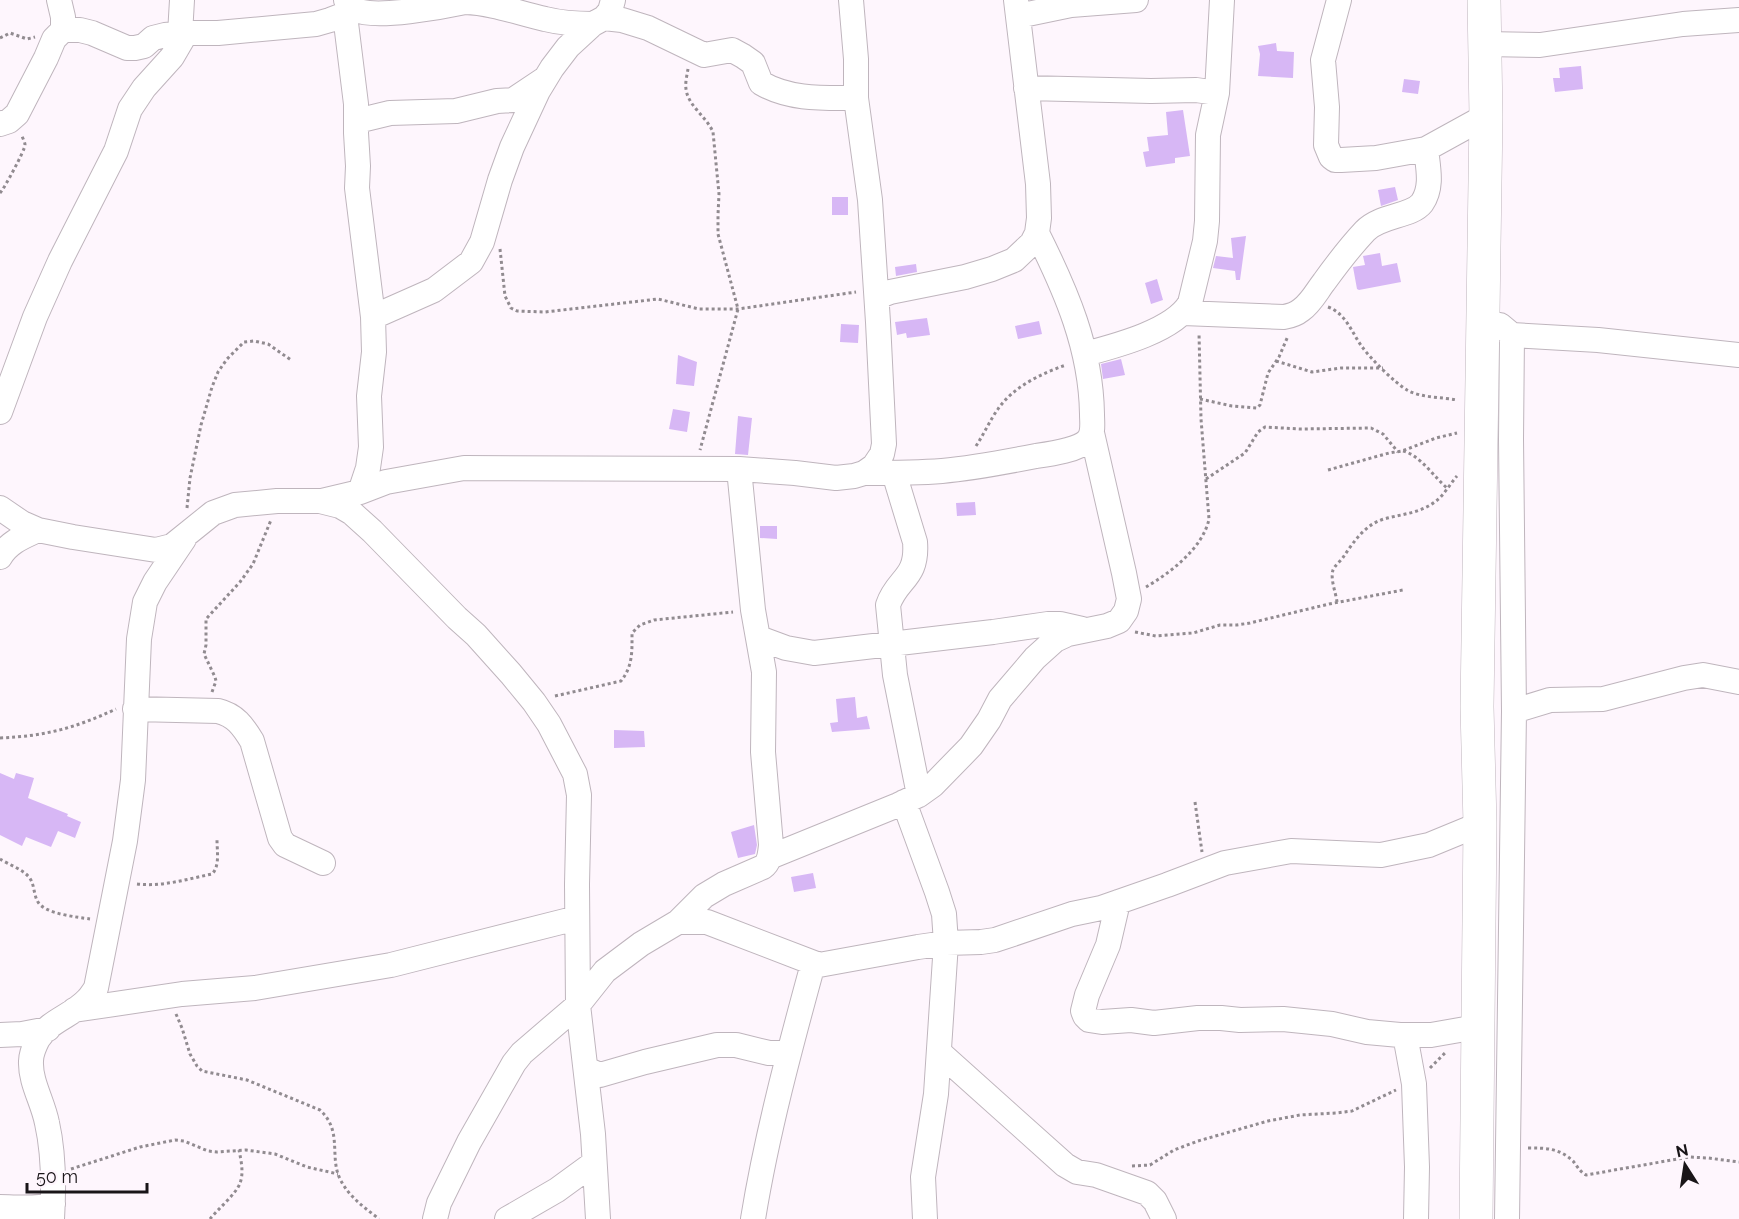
<svg xmlns="http://www.w3.org/2000/svg" width="1739" height="1219" font-family="Raleway,sans-serif">
<rect width="100%" height="100%" fill="#fef6fd"/>
<path fill="#d7b7f5" d="M1276,43L1277,51L1294,52L1293,78L1258,76L1260,54L1258,46Z
M1581,66L1583,89L1555,92L1553,78H1560L1559,68Z
M1404,79L1420,81L1418,94L1402,92Z
M1183,110L1190,156L1175,158V163L1146,167L1143,152L1149,151L1147,137L1168,135L1166,112Z
M1395,187L1398,200L1381,206L1378,190Z
M832,197H848V215H832Z
M1246,236L1240,280H1236L1235,271L1213,268L1216,256L1233,258L1231,238Z
M1380,253L1382,266L1397,263L1401,282L1359,290L1357,289L1353,267L1365,265L1363,256Z
M916,264L917,272L896,276L895,267Z
M1157,279L1163,300L1151,304L1145,283Z
M927,318L930,335L907,338L906,333L897,335L895,322Z
M1039,321L1042,334L1018,339L1015,326Z
M841,324L859,325L858,343L840,342Z
M678,355L697,362L694,386L676,384Z
M1121,359L1125,375L1103,379L1101,364Z
M673,409L690,412L687,432L669,429Z
M738,416L752,418L748,455L735,454Z
M975,502L976,515L957,516L956,503Z
M760,526H777V539L760,538Z
M855,697L857,718L867,716L870,729L832,732L830,723L838,722L836,699Z
M614,730L644,731L645,747L614,748Z
M0,773L14,779L16,773L34,778L28,798L68,814L67,816L81,822L75,838L58,831L51,847L26,837L22,846L0,835Z
M754,825L757,845L755,854L738,858L731,832Z
M813,873L816,888L794,892L791,877Z"/>
<g fill="none" stroke-linecap="round" stroke-linejoin="round">
<g stroke="#bfb5bd" stroke-width="26">
<path id="minor" d="M59,0L63,17V30
M346,0C348,4 352,8 356,10C376,19 442,7 465,2C493,3 518,13 545,19C561,23 576,24 593,24
M1339,0L1323,60L1327,107L1326,145L1331,157L1335,160H1341L1376,158L1426,149L1486,116
M345,15L356,104V133L358,166L357,188L373,317L374,352L369,396L371,447L368,468L360,492
M1018,16L1071,5L1136,0
M604,18L622,20L648,28L704,55L732,50L743,56L753,63L761,83C790,100 824,98 856,98
M180,34L182,0
M1485,44L1540,45L1683,24L1739,20
M1026,88L1151,91L1196,90L1217,93
M357,121L390,113L456,111L497,101L513,100L543,80
M0,124L9,121L17,114L46,58L54,39L63,30H80L92,33L127,48H135L144,46L153,38L165,35L186,33H218L316,24L330,20L356,10
M877,297L890,292L965,277L992,269L1014,260L1032,243L1037,233L1039,218L1038,184L1016,0
M1183,313L1284,317C1290,316 1296,314 1301,310C1311,303 1317,291 1324,282C1337,264 1350,247 1365,231C1380,215 1411,217 1422,203C1433,187 1428,168 1426,149
M373,317L434,290L471,262L482,242L500,180L512,147L538,91L552,68L568,47L593,24L604,18L610,11L613,0
M1500,325L1512,335L1598,340L1739,355
M1085,354C1115,346 1174,331 1190,303L1205,241L1207,221L1208,135L1217,93L1222,0
M0,412L35,317L60,261L116,151L130,109L144,88L172,57L186,33
M864,473C890,473 916,473 942,471C973,468 1005,462 1036,456C1050,454 1079,450 1088,440C1094,433 1092,423 1092,414C1091,348 1066,291 1037,233
M894,473L915,542C918,579 897,578 888,605L895,675L919,795
M322,501L360,492L386,482L464,468L739,469L795,473L836,478L854,476L864,473L874,466L882,454L884,444L878,322L870,200L856,98V59L851,0
M0,508L22,523L38,530L73,537L156,550L172,546L213,513L235,505L277,501H320L340,506L352,513L372,531L457,618L476,635L511,674L534,702L549,724L575,774L579,795L577,884L578,1005L522,1053L514,1063L469,1142L439,1203L435,1219
M0,557C9,542 23,537 38,530
M759,638L786,648L814,653L993,632L1048,624H1060L1082,629
M135,709L218,711C235,715 243,726 252,741L280,838L285,845L323,863
M1514,711L1550,700L1603,699L1684,678L1703,675L1739,682
M904,802L937,892L944,914L946,943L936,1094L923,1177L925,1219
M770,857L898,805L919,795L933,785L971,746L989,720L1000,699L1035,658L1055,640L1068,634L1107,626L1119,621L1126,611L1129,599L1124,573L1092,433
M1118,902L1108,945L1087,995L1083,1011L1085,1016L1089,1020L1102,1022L1131,1020L1154,1023L1198,1018H1221L1240,1020L1283,1019L1332,1024L1367,1032L1400,1035H1431L1477,1027
M678,922H707L819,965L918,947L946,943L981,942L995,940L1072,914L1101,908L1167,885L1225,863L1291,851L1381,855L1429,845L1480,824
M74,1010L182,994L255,988L391,965L577,918
M0,1035L22,1034L48,1029
M1405,1035L1414,1084L1417,1167L1416,1219
M940,1053L1065,1165L1077,1172L1096,1175L1147,1193L1155,1201L1164,1219
M586,1069L600,1075L645,1062L717,1045H736L769,1053H778L789,1051
M0,1207C17,1207 37,1210 53,1204
M52,1219C54,1187 54,1154 47,1123C43,1102 30,1082 31,1061C31,1054 35,1045 38,1039C50,1020 74,1015 88,999C91,996 94,991 96,988L125,841L133,780L139,639L145,602L155,582L184,539
M507,1219L557,1190L594,1163
M598,1219L593,1134L578,1005L605,971L641,944L678,922L704,896L724,884L763,867C770,862 770,853 771,845L763,752L764,672L753,610L739,469
M753,1219C767,1133 790,1048 813,964
M1507,1219L1514,711L1511,439L1512,335"/>
</g>
<g stroke="#bfb5bd" stroke-width="34">
<path id="highway" d="M1476,1219L1480,824L1477,707L1486,116L1484,0"/>
</g>
<path stroke="#918b90" stroke-width="3" stroke-dasharray="3 3" stroke-linecap="butt" d="M0,38L10,33L27,39L35,37
M688,69C687,75 685,83 686,89C688,106 706,116 713,132L719,194L718,215V234L738,309L700,450
M0,193C4,189 25,150 25,145C25,142 23,139 22,136
M500,249L505,296L511,308L517,311L545,312L658,299L699,309H738L856,292
M1328,307C1347,314 1352,334 1363,348C1372,360 1395,383 1407,390C1421,398 1442,397 1457,400
M1276,361L1312,372L1341,368H1383
M1200,399L1232,406L1257,408L1260,405L1268,373L1279,357L1288,336
M976,446C984,434 990,420 998,409C1013,387 1042,373 1066,365
M1403,451C1420,455 1434,477 1447,488
M1328,470L1389,453L1402,451L1436,438L1457,433
M1206,479L1245,453L1258,432L1265,427L1300,429L1371,428L1383,434L1398,452
M187,508L190,478L201,425L212,387L218,372L227,359L244,342L254,341L268,344L291,360
M1146,587C1170,573 1203,548 1209,519L1201,419L1199,333
M1337,602C1336,593 1330,579 1333,570C1335,565 1341,561 1344,556C1354,541 1366,524 1384,519C1402,514 1421,513 1436,501C1444,495 1450,484 1457,476
M1135,632L1156,636L1193,633L1220,625H1237L1250,623L1329,604L1403,590
M212,692L216,681L215,677L204,654L206,645V619L240,582L253,564L271,520
M555,696L621,681C633,666 632,651 632,633L640,625L654,620L733,612
M0,738C46,736 75,728 116,709
M1195,802L1202,852
M0,859C8,864 23,870 28,876C35,883 33,894 38,902C45,914 77,917 90,919
M137,884C163,887 187,879 212,874C220,866 217,851 217,840
M176,1014L182,1028L190,1054L197,1066L202,1071L247,1080L320,1110C343,1131 329,1156 340,1179C349,1197 364,1207 379,1219
M1430,1068L1445,1053
M1528,1148C1546,1148 1559,1148 1573,1161C1577,1166 1580,1172 1586,1175L1689,1157L1708,1158L1739,1162
M1132,1166L1150,1165L1174,1150L1198,1141L1268,1121L1300,1115L1336,1113L1352,1111L1396,1090
M71,1169L140,1147L175,1140L184,1141L208,1151L217,1152L246,1150L275,1154L307,1167L338,1174
M210,1219C217,1210 237,1193 240,1183C244,1173 241,1160 239,1150"/>
<use href="#minor" stroke="#fff" stroke-width="24"/>
<use href="#highway" stroke="#fff" stroke-width="33"/>
</g>
<g transform="translate(1685 1165) rotate(348)" stroke="#fef6fd" stroke-width="4.5" paint-order="stroke">
<path d="M0-4.5L10 22L0 15L-10 22Z" fill="#191518"/>
<text y="-9" font-size="16" font-weight="bold" text-anchor="middle" fill="#191518">N</text>
</g>
<path d="M27 1183v9h120v-9" fill="none" stroke="#191518" stroke-width="3"/>
<text x="36" y="1183" font-size="18" fill="#191518" stroke="#fef6fd" stroke-width="4.5" paint-order="stroke">50 m</text>
</svg>
